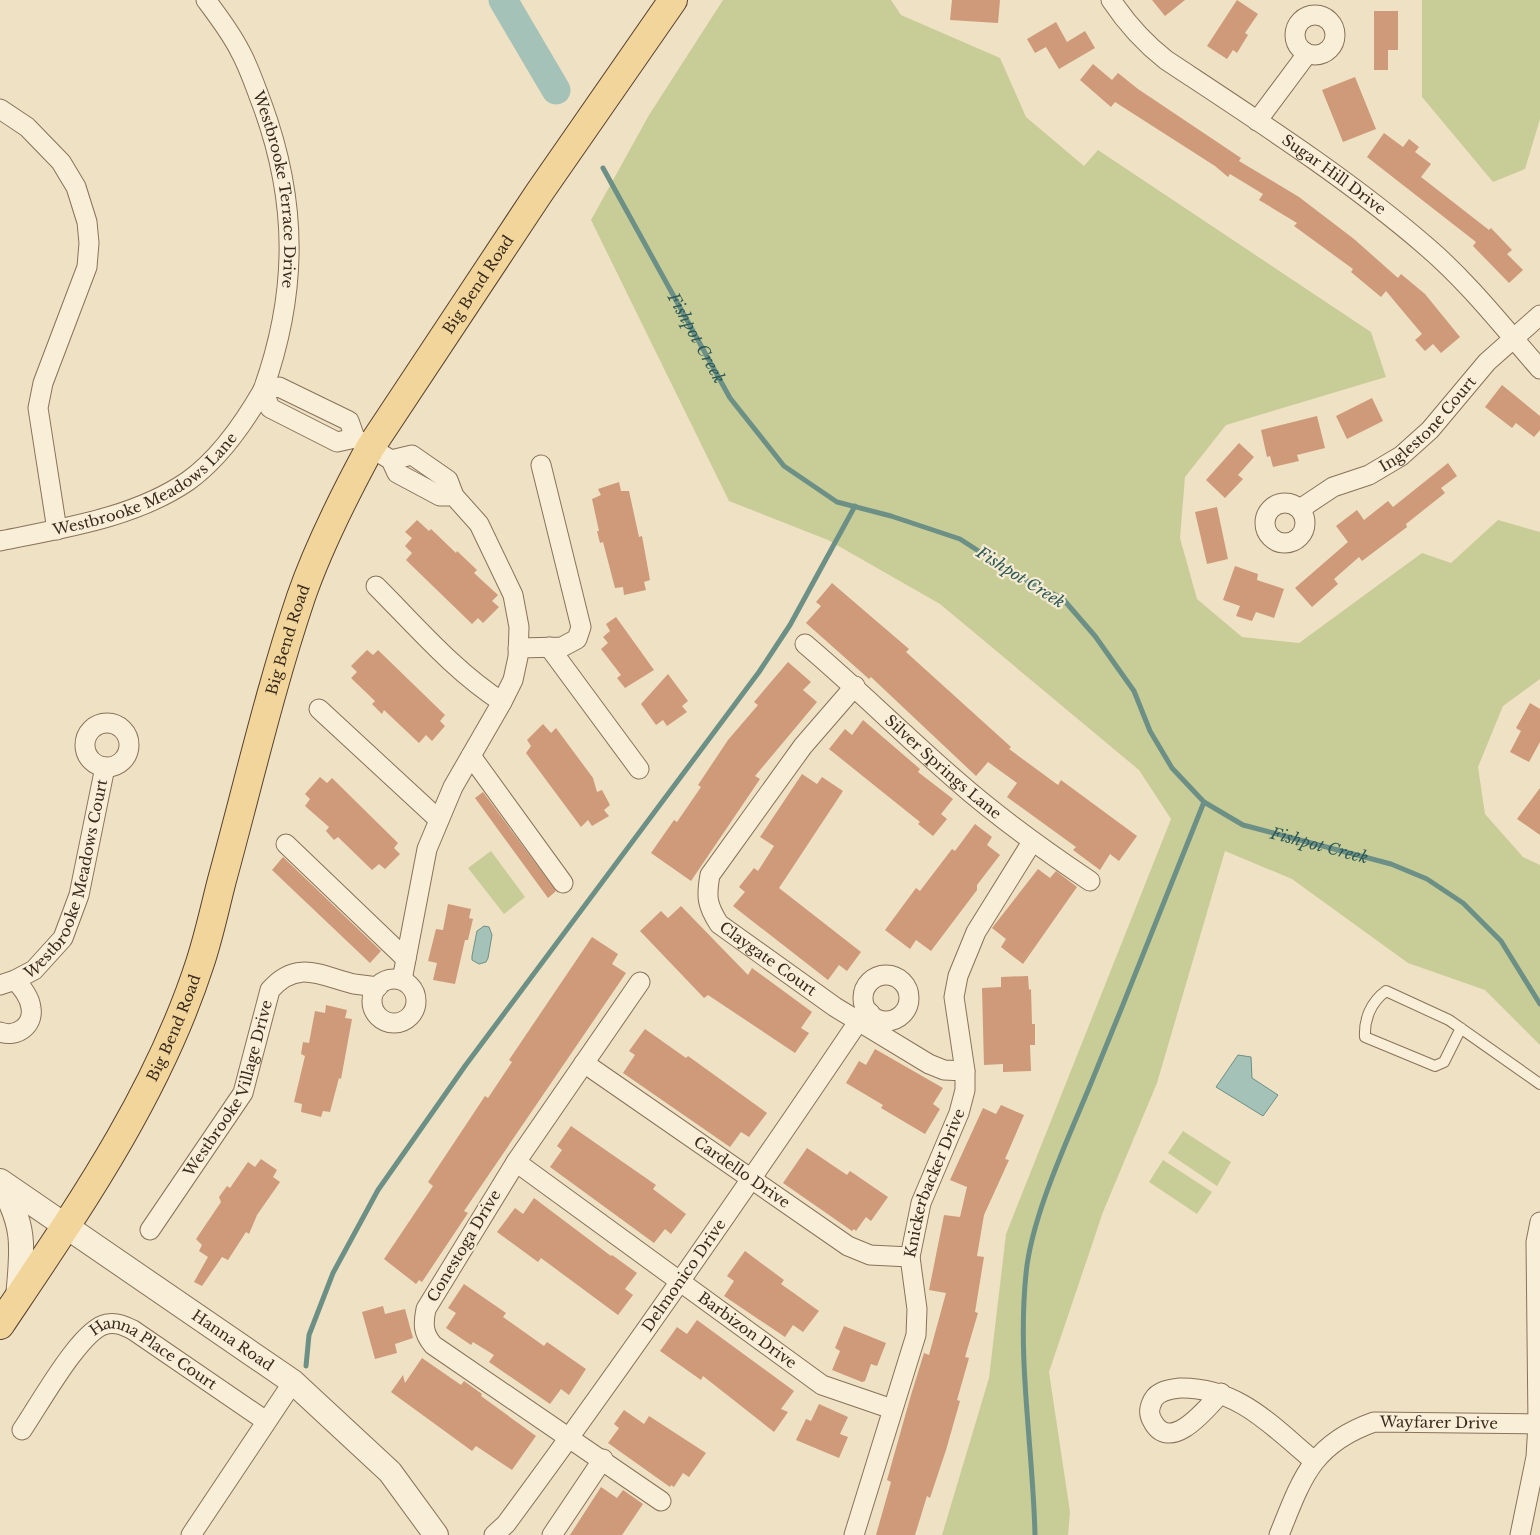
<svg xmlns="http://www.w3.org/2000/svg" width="1540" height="1535" font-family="'Libre Baskerville',serif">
<rect width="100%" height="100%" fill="#efe1c3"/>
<path fill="#c8cd97" d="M723,0H891L901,15L1000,58L1026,117L1084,166L1098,150L1371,332L1386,377L1226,425L1185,477L1180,538L1197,599L1242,637L1299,643L1422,553L1451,563L1498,520L1540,532V679L1503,706L1478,767L1485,814L1523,857L1540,865V1045L1485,990L1408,963L1292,879L1225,851L1157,1083L1103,1212L1049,1372L1070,1512L1068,1535H942L989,1378L1006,1234L1171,819L1139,770L940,604L828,540L729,501L591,220L649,115Z
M1422,0H1540V119L1525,169L1493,182L1422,97Z
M491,851L525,897L504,914L468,868Z
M1183,1131L1231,1162L1217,1186L1168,1153Z
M1163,1160L1212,1192L1197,1214L1149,1182Z"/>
<path fill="#a5c2b9" stroke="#6c9086" d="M484,926L489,927L492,935L488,958L486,962L479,964L472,960V956L477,931Z
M1238,1055L1251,1057L1252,1078L1278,1095L1263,1116L1216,1087Z"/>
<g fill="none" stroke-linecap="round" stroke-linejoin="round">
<g stroke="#6c9086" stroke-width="5">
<path id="s1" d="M603,168L730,398L784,466L837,502L891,516L960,539L1014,574L1063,599L1095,636L1134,691L1150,731L1172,768L1204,802L1243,825L1391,864L1427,879L1463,903L1501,941L1540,1004"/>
<path d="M306,1366L309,1335L333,1273L378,1190L465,1066L759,672L790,625L855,506"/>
<path d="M1035,1535C1033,1448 1017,1360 1026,1274C1031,1218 1067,1141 1089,1088C1128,993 1166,898 1204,802"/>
</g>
<path stroke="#a5c2b9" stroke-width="29" d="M503,0L556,90"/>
</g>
<path fill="#ce9a79" d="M952,0H1000L998,23L950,20Z
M1152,0H1185L1165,16Z
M1237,0L1258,14L1245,33L1248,35L1237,53L1233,50L1227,59L1207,46Z
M1374,11H1398V50H1388V70H1374Z
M1056,22L1067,42L1085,31L1095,48L1059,69L1046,47L1035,53L1027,39Z
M1093,64L1112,80L1118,73L1138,89L1241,158L1239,161L1299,197L1354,239L1398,278L1401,274L1425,294L1460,337L1441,353L1433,344L1425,351L1415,340L1422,334L1386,291L1381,297L1351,272L1353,269L1294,226L1297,223L1259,200L1263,194L1230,174L1228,177L1215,166L1115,102L1111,107L1080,80Z
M1355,77L1376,129L1343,142L1322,90Z
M1384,133L1403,147L1409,139L1419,147L1415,152L1431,164L1421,177L1489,230L1491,228L1512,250L1507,254L1523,270L1509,283L1473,246L1476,242L1367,157Z
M1502,385L1540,416V430L1534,437L1516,423L1512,428L1485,407Z
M1372,398L1383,421L1347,439L1336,416Z
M1317,416L1325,448L1297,455L1299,461L1273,467L1270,456L1267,457L1261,430Z
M1239,443L1254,457L1238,475L1243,479L1225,498L1206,480Z
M1448,463L1457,476L1441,488L1445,493L1406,524L1407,527L1362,561L1359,557L1334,579L1338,584L1312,607L1295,588L1348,542L1336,526L1357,510L1364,520L1388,501L1393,507Z
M619,482L621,491H629L639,537L642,536L650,580L644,582L646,590L624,595L623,587L615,588L603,542L600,543L597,531H599L592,499L601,495L598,489Z
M1217,507L1228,559L1207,564L1195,512Z
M417,520L429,531L431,529L456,553L457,551L477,570L474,573L498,595L492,601L499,607L483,623L478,618L472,624L406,560L412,553L405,546L412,538L405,532Z
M1235,566L1258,574L1257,580L1284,589L1274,618L1256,612L1252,621L1236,616L1240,606L1223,600Z
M832,583L909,649L906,652L1011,747L1009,749L1058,785L1061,780L1137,836L1119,861L1110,854L1100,870L1073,850L1076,847L1007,797L1017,783L988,762L976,776L871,677L869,679L806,623L821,606L816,602Z
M616,617L654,670L625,688L617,678L621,675L601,649L608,643L603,637L610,631L606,624Z
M367,650L373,655L378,650L445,715L440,721L445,726L432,741L426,735L419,743L384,710L382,714L372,704L375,701L351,678L357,672L351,666Z
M788,662L811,682L803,690L817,702L755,776L760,779L691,881L651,853L674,820L677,822L701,787L698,785L728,740L758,705L754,702Z
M668,674L688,701L682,706L687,712L667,726L663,720L656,725L641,704Z
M1530,703L1540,709V742L1529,762L1510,752L1521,731L1516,728Z
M863,720L920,769L918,772L953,799L941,814L947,819L933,836L918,824L920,822L829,749L845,729L852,735Z
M543,724L551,733L556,728L593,778L597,792L602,790L610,805L604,810L609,816L592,826L588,820L581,827L526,753L531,746L527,740Z
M802,774L817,784L822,777L843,791L779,888L861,952L847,971L839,965L828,980L733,906L745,892L739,887L754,868L758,871L774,846L760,837Z
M320,777L327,783L332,778L398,843L394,848L400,854L385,869L379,864L372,870L338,837L334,840L326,831L329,827L305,806L310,799L305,794Z
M1540,788V835L1517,819Z
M483,792L556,891L548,898L475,798Z
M975,824L992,837L987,845L1000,855L977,885V890L931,951L916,940L910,949L885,930L916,888L920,891L952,849L955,851Z
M283,857L381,951L370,963L272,870Z
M1038,869L1050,878L1056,871L1077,887L1023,964L1001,947L1006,939L992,928Z
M448,904L471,909L469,918L473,919L468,940H465L455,984L433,980L437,963L428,961L436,929L443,930Z
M681,906L748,975L752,968L812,1012L801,1028L809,1033L795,1053L708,995L704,998L640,931L661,911L668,918Z
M592,937L618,954L612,964L626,973L464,1211L468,1213L422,1282L419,1280L416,1284L384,1259L433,1186L428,1182L485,1096L488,1098L512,1062L509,1060Z
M1028,976L1029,990L1031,989L1032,1024H1035V1045H1030L1031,1071L1003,1072V1064L984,1065L982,988L1001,987V977Z
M326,1005L347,1010L345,1018L352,1019L341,1079L339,1078L330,1112L323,1111L321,1117L301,1112L302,1104L294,1102L305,1056L301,1054L303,1042L309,1043L315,1011L325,1013Z
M645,1029L686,1058L688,1056L767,1113L749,1137L741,1132L730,1147L623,1073L635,1055L629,1051Z
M875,1049L943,1088L933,1104L940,1109L925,1134L881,1108L883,1105L846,1083L859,1061L866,1065Z
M1001,1105L1024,1115L1005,1159L1009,1160L984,1215L977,1256L984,1257L975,1312L978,1313L965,1357L969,1358L957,1400L960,1401L946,1450L930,1498L927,1496L915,1535H876L891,1482L887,1480L911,1395L924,1353L929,1355L946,1293L929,1290L944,1215L960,1217L967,1187L950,1180L983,1108L996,1114Z
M571,1126L656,1185L653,1189L686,1214L671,1234L665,1229L654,1243L550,1167L562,1150L557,1146Z
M807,1148L847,1175L850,1171L888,1197L871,1221L866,1217L856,1231L854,1229L852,1231L783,1183Z
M261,1159L277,1170L273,1177L280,1182L257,1215L249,1234L246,1232L228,1260L222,1257L202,1286L194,1282L208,1257L199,1251L202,1245L196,1239L221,1202L219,1197L227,1186L230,1188L248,1162L255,1167Z
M534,1198L611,1256L612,1255L637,1273L625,1289L633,1295L618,1315L541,1258L538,1262L497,1232L515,1208L523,1214Z
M745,1251L784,1280L781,1284L819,1311L803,1332L793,1325L785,1337L724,1296L734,1281L727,1276Z
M464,1284L506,1313L503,1317L544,1346L547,1342L586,1369L569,1395L561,1389L550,1404L489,1362L494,1355L473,1342L471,1345L446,1328L456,1313L448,1308Z
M383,1306L385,1314L405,1309L413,1338L395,1344L397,1353L375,1359L362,1312Z
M697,1320L794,1391L781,1409L788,1412L774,1432L703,1376L701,1380L660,1351L677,1327L687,1334Z
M844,1326L886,1343L877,1366L871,1364L865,1381L862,1382L832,1370L840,1351L835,1348Z
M422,1358L461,1385L464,1381L482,1394L481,1396L536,1436L512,1470L476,1446L472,1451L391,1392L403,1375L405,1383Z
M819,1404L848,1417L840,1434L848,1437L839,1458L796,1440L806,1419L811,1421Z
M624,1410L644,1424L649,1416L706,1453L689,1477L683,1473L674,1487L671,1485L670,1487L608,1443L619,1428L614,1424Z
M601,1487L617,1498L623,1490L643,1504L622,1535H570Z"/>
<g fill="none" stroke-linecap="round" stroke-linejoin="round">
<g stroke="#89725a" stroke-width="12">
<path id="service" d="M1461,1028L1444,1062L1435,1066L1365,1037C1364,1019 1371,1002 1386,991L1449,1020L1540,1084"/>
</g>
<g stroke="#89725a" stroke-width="21">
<g id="minor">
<path id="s2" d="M206,0C218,16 231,33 240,51C249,67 255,86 262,104C298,202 298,292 263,390"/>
<path id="s3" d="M1111,0C1127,24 1143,42 1166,60C1255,119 1346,177 1427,247C1469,283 1503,327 1540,369"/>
<circle cx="1315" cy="35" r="20"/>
<path d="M0,109L27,127L61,162L76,187L87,222L89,243L87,267L43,383L38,408L57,530"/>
<path d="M1257,121L1307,54"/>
<path d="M263,390L279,387L349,421L355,438"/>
<path d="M391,460L412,455L448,480L454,496"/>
<circle cx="1285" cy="523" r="20"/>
<path id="s4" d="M1300,509L1333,487L1369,475L1401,456L1430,430L1487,362L1540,315"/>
<path id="s5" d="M0,541C63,528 134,518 188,481C219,459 244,423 263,390L270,408L337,442L355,438L391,460L397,473L440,496H454L479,524L513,595L519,627L518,657L513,680L502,702L453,787L427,849L402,980"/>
<path d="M376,586C416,626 454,671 502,702"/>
<path id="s6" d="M805,644C857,688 905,736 957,781C999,818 1044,850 1090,881"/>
<path d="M549,647L639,769"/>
<path d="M518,648L562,647L577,639L581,627L541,465"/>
<path id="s7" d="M855,686L803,746L710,875C706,897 707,905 719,924L835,1007L929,1064L944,1070L965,1071"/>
<path d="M319,709L438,819"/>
<circle cx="107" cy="745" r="22"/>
<path d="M471,756L563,883"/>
<path d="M286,844L406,959"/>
<circle cx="886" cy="998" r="23"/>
<circle cx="394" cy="1001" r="22"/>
<path d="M640,982L516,1162L426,1309C423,1324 423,1333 433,1345L661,1501"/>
<path id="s8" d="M0,985L15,980L34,970L63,938L79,895L105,767"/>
<path d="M0,1032C16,1038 34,1026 31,1008C30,997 22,988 15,980"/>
<path id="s9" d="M584,1063L848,1246L870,1255L910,1257"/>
<path id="s10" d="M516,1162L822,1385L892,1409"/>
<path id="s11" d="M150,1230L243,1093L270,990C297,959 321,976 354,984C362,985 370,986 378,987"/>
<path d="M1221,1393C1207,1408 1171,1454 1153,1422C1148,1414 1149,1408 1153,1400C1158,1391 1170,1389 1180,1388C1238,1387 1272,1426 1314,1461"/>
<path id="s12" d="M22,1430C38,1407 81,1328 107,1324C117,1322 125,1326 133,1330L266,1421"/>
<path d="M191,1535L293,1382"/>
<path id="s13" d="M494,1535L506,1524C627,1360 744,1191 858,1022L870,1013"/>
<path d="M552,1535L603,1459"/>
<path id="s14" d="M854,1535L916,1335L917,1309L910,1257L921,1203L959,1113L965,1090V1071L954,997L958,976L976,932L1032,842"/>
<path id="s15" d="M1279,1535C1302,1478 1312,1444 1374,1422L1538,1424"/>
<path d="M1520,1535L1536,1457L1538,1424L1536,1242L1540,1222"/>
</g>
</g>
<g stroke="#89725a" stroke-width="26">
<g id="tertiary">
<path id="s16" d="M0,1181L293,1382L390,1472L436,1535"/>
<path d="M1,1184C27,1228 22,1250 18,1298"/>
</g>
</g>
<g stroke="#57402e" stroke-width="30">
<g id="primary">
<path id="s17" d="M0,1325C77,1210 157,1096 200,963C209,936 215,907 222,880C248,785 270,689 301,597C319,545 344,496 370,448L539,193L673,0"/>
</g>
</g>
<use href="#service" stroke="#f9eed7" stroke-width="10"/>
<use href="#minor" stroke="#f9eed7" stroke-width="19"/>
<use href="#tertiary" stroke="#f9eed7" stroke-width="24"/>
<use href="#primary" stroke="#f2d59b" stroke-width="28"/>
</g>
<g text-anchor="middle" stroke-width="4.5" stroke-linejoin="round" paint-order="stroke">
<g font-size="15" fill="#392b1e" stroke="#f6ebd3">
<text dy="5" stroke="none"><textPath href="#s3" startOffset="285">Sugar Hill Drive</textPath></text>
<text dy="5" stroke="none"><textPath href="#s2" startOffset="206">Westbrooke Terrace Drive</textPath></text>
<text dy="5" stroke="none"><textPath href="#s17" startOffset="1155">Big Bend Road</textPath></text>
<text dy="5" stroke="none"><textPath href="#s4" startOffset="156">Inglestone Court</textPath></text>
<text dy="5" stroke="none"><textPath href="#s5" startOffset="159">Westbrooke Meadows Lane</textPath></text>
<text dy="5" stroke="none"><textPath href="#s17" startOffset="750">Big Bend Road</textPath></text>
<text dy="5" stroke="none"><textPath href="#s6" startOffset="185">Silver Springs Lane</textPath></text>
<text dy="5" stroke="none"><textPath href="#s8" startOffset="136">Westbrooke Meadows Court</textPath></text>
<text dy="5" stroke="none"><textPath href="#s7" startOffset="350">Claygate Court</textPath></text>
<text dy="5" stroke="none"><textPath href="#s17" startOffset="345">Big Bend Road</textPath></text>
<text dy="5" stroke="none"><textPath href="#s11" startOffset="164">Westbrooke Village Drive</textPath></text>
<text dy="5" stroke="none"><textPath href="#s9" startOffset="192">Cardello Drive</textPath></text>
<text dy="5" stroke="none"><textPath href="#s14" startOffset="366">Knickerbacker Drive</textPath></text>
<text transform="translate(464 1246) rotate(-59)" y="5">Conestoga Drive</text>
<text dy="5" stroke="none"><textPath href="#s13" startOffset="322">Delmonico Drive</textPath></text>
<text dy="5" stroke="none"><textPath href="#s10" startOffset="286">Barbizon Drive</textPath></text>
<text dy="5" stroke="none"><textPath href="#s16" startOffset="282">Hanna Road</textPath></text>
<text dy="5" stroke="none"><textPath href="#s12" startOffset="192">Hanna Place Court</textPath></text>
<text dy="5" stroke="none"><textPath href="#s15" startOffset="219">Wayfarer Drive</textPath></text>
</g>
<g font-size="16" font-style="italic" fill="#2d5956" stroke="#f6ebd3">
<text dy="6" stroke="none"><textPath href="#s1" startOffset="194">Fishpot Creek</textPath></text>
<text transform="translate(1021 577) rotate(32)" y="6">Fishpot Creek</text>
<text dy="6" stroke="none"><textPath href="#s1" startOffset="1035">Fishpot Creek</textPath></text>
</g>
</g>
</svg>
